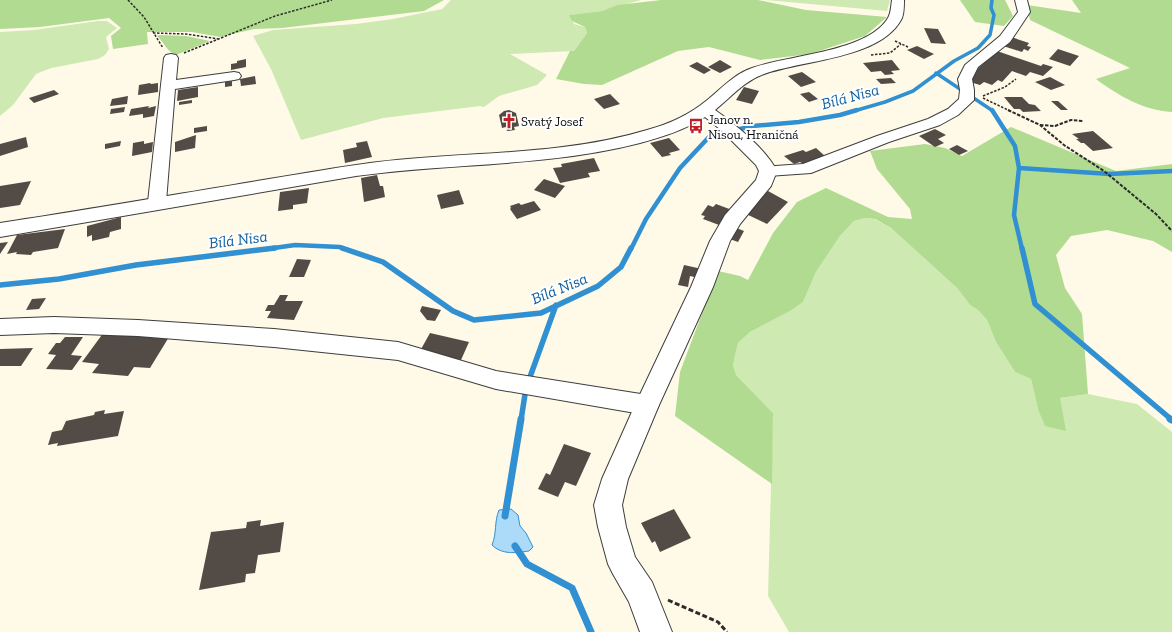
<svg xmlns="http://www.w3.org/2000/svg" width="1172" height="632" font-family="'Zilla Slab',serif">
<rect width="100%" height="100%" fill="#fffae8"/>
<path fill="#cee9b1" d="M451,0H641L602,11L570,15L574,24L585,27L587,33L574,51L510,54L547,75L537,85L499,96L484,107L480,106L383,118L301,140L271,69L253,36L273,30L356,24L393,19L442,9Z
M766,0H890L887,11Z
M98,21H107L117,28L106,37L109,49L105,55L98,59L51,68L36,74L13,105L0,116V32L34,30Z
M865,218L874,219L891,228L957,288L970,305L978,310L987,320L996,342L1015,372L1031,379L1038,409L1060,398L1088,394L1137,404L1172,432V632H789L768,596L773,413L736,375L733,365L738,343L750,332L792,310L803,302L816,272L840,236L854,221Z"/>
<path fill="#b1db90" d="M0,0H444L424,11L282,28L254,29L220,37L192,32H147L148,44L113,49L111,36L121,28L109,18L40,27L0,29Z
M661,0H758L806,10L887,17L865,36L810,54L760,60L709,47L678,51L602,85L584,84L556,79L570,51H574L587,33L585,27L572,21L569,15L602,11L618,5Z
M960,0H1005L1013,16L1004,26L975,22Z
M1072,0H1172V112C1143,110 1119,96 1096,79L1130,68L1030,20L1027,5L1081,13Z
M159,35L186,36L210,41L176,55C167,52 164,42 157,36Z
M1011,127L1116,171L1172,164V252L1153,241L1107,230L1071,236L1056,255L1065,288L1082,314L1088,394L1060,398L1066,431L1045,426L1038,409L1031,379L1015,372L996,342L987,320L978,310L970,305L957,288L891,228L875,219L865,218L854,221L840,236L816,272L803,302L792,310L750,332L738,343L733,365L736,375L773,413L772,484L675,416L680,372L718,271L740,276L748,280L773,233L797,202L826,188L888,217L912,219L910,209L877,169L870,151L925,144L945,148L962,156Z"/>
<path fill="#abdbf8" stroke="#3090d1" d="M511,509L518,515L520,526L526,533L533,547L529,551C516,553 502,555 492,545C497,533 494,522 499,510Z"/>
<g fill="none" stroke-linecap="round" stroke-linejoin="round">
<path stroke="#3090d1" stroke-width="3.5" d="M936,73L993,111
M854,111L885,102L913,91L954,61L978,48L990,35L994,15L991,8L992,0"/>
<path stroke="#3090d1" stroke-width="4.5" d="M992,110L1015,146L1019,168L1014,215L1022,249
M1019,168L1110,174L1172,171
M267,249L295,245L340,247L344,249
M631,249L646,219L680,168L709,137L752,126L799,122L840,115L857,110"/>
<path stroke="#3090d1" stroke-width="5.5" d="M342,248L383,262L453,311L474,320L541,313L598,286L621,267L631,248
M1022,248L1035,304L1172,420
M0,285L59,279L136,265L275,248
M521,420L526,388L556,305"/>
<path stroke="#3090d1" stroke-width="7" d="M1170,419L1172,420
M505,516L521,419
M515,546L527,564L572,588L591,632"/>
</g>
<path fill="#534b46" d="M924,28L938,29L946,44L931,43Z
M1011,37L1029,43L1027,46L1031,47L1028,51L1024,49L1022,52L1003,46Z
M917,46L934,54L924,59L907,50Z
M1058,49L1079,56L1070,66L1049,59Z
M997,51L1041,66L1043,64L1053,67L1043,76L1030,72L1026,76L1012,71L1002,82L998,80L992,85L984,82L980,85L970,82L973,78H971L976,72H974Z
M246,59V67L231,70V64L237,63V61Z
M720,60L732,67L720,73L708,67Z
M892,60L900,70L891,71L894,74L885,75L881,71L871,72L863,63Z
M697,62L711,70L704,74L689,66Z
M802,72L816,82L801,87L788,76Z
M255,76L256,84L241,86L240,79Z
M1050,77L1065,85L1051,90L1035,82Z
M891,78L896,83L881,84L876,79Z
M232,81V86L225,87V82Z
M150,83L151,84L158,83V92L138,95L139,85Z
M198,87V97L177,101L178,90Z
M744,87L759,91L752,104L736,100Z
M54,90L59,94L34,103L29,98Z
M809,92L818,99L809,102L800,94Z
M610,94L620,104L604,109L594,99Z
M128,96L127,104L110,106L112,99Z
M1004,97H1022L1029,104L1035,105L1041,111L1023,112L1020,109H1014Z
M192,100V103L179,105V102Z
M1051,101H1058L1068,110H1061Z
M149,106L148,108L156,106L154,116L143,118V114L129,116L131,109Z
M125,107L124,112L110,114L111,109Z
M509,110L516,113L519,126L514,127L515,130L507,131L506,127L502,128L499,115L504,111Z
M207,126V131L194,133V128Z
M935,129L946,135L938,139L944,143L935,147L919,136Z
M1093,131L1113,148L1093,151L1084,143H1081L1076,139H1079L1072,134Z
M196,135L195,148L175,152V142Z
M26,137L28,147L0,156V144Z
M669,138L680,150L669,153L671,155L662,157L650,143Z
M121,141L120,146L105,149V144Z
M144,141V144L153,142L152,152L132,156L133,143Z
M367,141L372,157L345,163L343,150L357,147L356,143Z
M957,145L968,151L959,155L949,149Z
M816,148L826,157L803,164L800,162L794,164L784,156L803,150L806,152Z
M594,158L600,171L588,173L590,177L560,183L553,168L562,167L561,164Z
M377,175L380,186H383L385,197L364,202L361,178Z
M544,179L565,186L555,198L534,190Z
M31,181L20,205L0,208V186Z
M309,188L307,203L293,205V209L278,211L280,192Z
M459,190L464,204L441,209L437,195Z
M768,191L788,202L767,224L744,213Z
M534,201L541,210L517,219L510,209L511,208L510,206L519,203L521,205Z
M716,204L732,210L719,225L703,219L705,216L701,215L708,205L713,207Z
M121,217V229L110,232L109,237L92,241V235L87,237V226Z
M734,227L744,231L738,242L727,238Z
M65,229L58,248L33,252L31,255L16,254L17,252L7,254L17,235Z
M8,242L0,254V243Z
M297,259L311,260L304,277H289Z
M684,265L702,269L698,278L690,276L688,287L678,285Z
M280,295H288L285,301H303L294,320L267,318L271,311H265L268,305H274Z
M46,298L39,309L26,310L32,299Z
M422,306L441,310L435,321L427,320L420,311Z
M104,332L169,337L150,368L134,367L128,376L92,373L99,364L82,362Z
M430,333L469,342L461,360L420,351Z
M65,337H83L71,355L82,356L72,370L46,369L56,355L48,354L56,343H60Z
M33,348L21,366H0V349Z
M105,410L104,414L124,411L118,436L57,446L58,443L48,445L52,432L62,430L66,421L94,415L95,412Z
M564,444L591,453L576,486L565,482L558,497L538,489L546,473L550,475Z
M674,509L691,538L660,552L655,541L652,543L641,523Z
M261,520L260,526L284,522L280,552L258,555L255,573L246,574L245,582L199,590L211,532L246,528L247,522Z"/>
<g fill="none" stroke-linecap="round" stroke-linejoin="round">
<g stroke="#3d3d3d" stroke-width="2">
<path id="minor" d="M1015,0H1027L1030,12L1010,42L978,67L972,79L974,90V100L958,115L940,125L889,142L811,173L768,176L762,175L759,171L762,167L803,164L877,136L928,119L948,109L959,99L960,90L958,79L965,65L1000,36L1018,12Z
M171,54L176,55L178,58L176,80L234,72L239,73L241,76L239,79L234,80L175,89L166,202L163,206L157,208L151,206L148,202L164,58L166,55Z
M54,317L138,320L274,329L398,342L496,371L647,395L655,398L659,405L655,412L647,415L496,389L398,360L274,347L138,336L54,333L0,335V319Z"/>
</g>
<g stroke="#3d3d3d" stroke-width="2">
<path id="tertiary" d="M892,0H904C904,5 904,13 902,18C882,59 802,60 764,74C744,81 731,97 715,110C736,125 765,148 777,171L771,186L740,224L730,241L713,287L659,405L628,479L622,505L626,527L635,557L652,582L672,632H640L629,602L613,574L608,564L598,527L594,505L602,479L635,405L691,287L710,241L725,215L756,180L759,171L756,165L721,130L705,117C685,130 662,137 640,143C547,167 450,163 356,176L0,237V223C86,210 172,195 257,181C295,175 332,168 370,163C462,151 558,157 647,130C669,124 689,115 706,101C721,89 734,74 752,68C788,55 868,52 888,18C891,13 891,6 892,0Z"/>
</g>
<path stroke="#2c2c2c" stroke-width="1.5" stroke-dasharray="2.5 1.5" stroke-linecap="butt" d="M128,0L144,17L163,48
M153,33L186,34L219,39
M895,41L908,47
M184,53L275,16L332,0
M871,55L890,53L901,44
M983,96L1005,87L1016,79
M983,98L1010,111"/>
<path stroke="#2c2c2c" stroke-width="2" stroke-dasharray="3.5 1.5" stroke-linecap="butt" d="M1008,110L1040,125L1064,145L1104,171L1156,214L1172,231
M1040,125L1055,126L1071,120L1083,121"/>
<path stroke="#2c2c2c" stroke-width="3" stroke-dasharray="5 2.5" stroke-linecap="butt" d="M668,600L718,622L727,632"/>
<use href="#minor" fill="#fff" fill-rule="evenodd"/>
<use href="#tertiary" fill="#fff" fill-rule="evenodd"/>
</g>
<defs>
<g id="church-bare" transform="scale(1.2)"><path d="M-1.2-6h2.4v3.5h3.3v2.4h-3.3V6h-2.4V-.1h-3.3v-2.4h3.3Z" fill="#bd2027" stroke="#fff" stroke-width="2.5" paint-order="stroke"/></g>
<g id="bus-bare" transform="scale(1.2)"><path d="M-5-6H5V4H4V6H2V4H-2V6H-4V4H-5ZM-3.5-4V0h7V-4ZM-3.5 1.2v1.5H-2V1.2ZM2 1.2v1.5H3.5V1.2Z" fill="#bd2027" stroke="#fff" stroke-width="2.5" paint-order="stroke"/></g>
</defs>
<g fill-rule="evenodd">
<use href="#church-bare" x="509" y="121"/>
<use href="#bus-bare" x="696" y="126"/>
</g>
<g text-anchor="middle" stroke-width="4" stroke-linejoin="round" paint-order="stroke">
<g font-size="13" fill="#0a0a0a" stroke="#fff" text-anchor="start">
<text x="708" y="124">Janov n.<tspan x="708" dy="15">Nisou, Hraničná</tspan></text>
<text x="521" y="126">Svatý Josef</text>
</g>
<g font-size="16" font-style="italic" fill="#12609e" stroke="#fff">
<text transform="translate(850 96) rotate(-15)" y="6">Bílá Nisa</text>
<text transform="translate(238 239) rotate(-7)" y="6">Bílá Nisa</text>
<text transform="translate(559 288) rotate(-22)" y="6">Bílá Nisa</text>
</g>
</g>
</svg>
